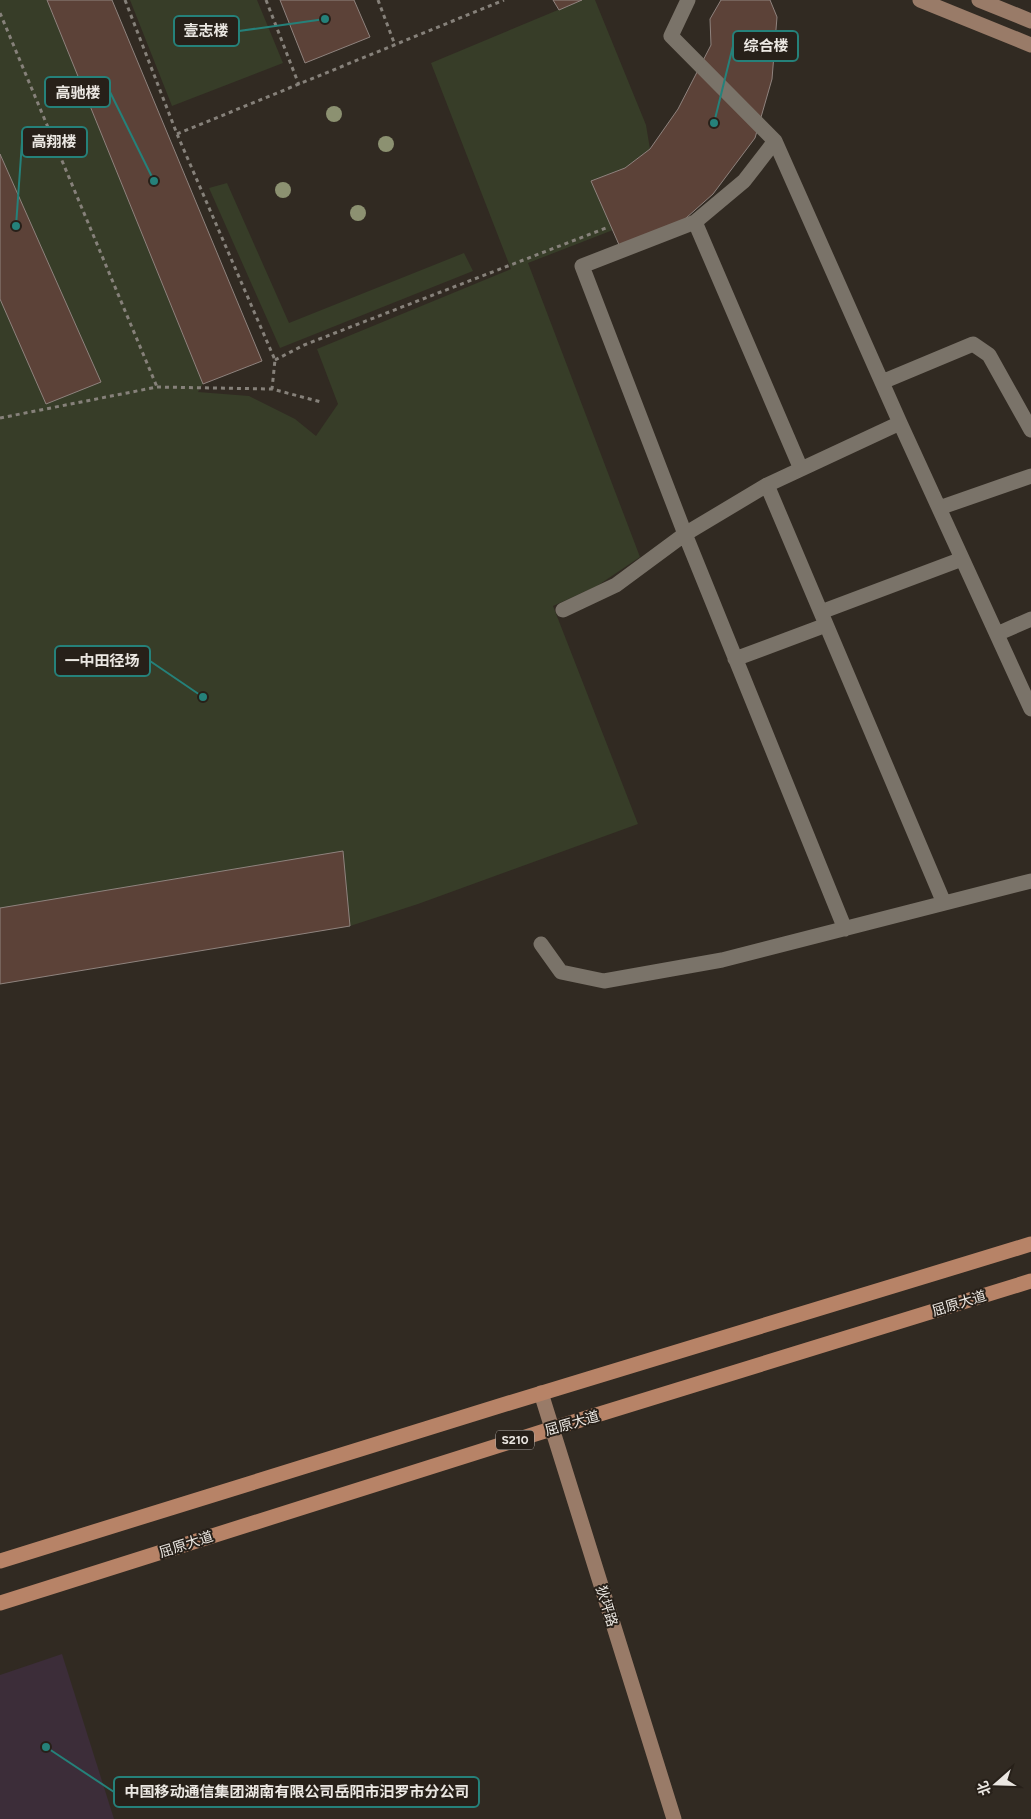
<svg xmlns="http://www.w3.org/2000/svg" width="1031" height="1819" font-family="Figtree,'Noto Sans SC',sans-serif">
<rect width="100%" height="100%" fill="#312a22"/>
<path fill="#3c2d39" d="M62,1654L114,1819H0V1675Z"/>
<path fill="#373d28" d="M0,0H47L203,384L198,392L249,396L295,419L316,436L338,404L317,349L511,269L431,63L582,0H595L646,125L650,149L625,168L591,181L613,230L528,263L640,557L597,586L553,606L638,824L418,904L350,926L0,984V299L100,382L0,154Z
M130,0H257L283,63L172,106Z
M227,183L289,323L464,253L473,271L280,348L209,188Z"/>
<path fill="#5c4238" stroke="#8f837e" d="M47,0H112L262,361L203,384Z
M280,0H354L370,37L305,63Z
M553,0H582L559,10Z
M721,0H770L777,17L772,79L755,138L713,194L677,226L620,247L591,181L625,168L650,149L678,109L711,45L710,19Z
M0,154L101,382L46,404L0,299Z
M343,851L350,926L0,984V908Z"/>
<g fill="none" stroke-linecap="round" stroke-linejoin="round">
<path stroke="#86817a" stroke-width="3" stroke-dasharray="4 4" stroke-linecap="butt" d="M125,0L177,134L275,360L272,389
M266,0L299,85
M378,0L395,45
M0,13L157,387
M177,134L504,0
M275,360L304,345L606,228
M0,418L157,387L272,389L321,402"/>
<path stroke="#7a7369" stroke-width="15" d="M688,0L671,36L775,141L900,423L1031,709
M775,141L744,181L695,222L582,266L685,534L845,929
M695,222L801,469
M882,382L973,344L989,355L1031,430
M767,485L944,903
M939,508L1031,476
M563,610L616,585L685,534L767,485L900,423
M821,612L962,559
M997,634L1031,619
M735,659L826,625
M541,944L561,972L604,981L722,960L1031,881"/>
<path stroke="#997b68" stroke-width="15" d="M920,0L1031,45
M979,0L1031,21
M541,1393L674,1819"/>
<path stroke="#b78367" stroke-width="15" d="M0,1561L509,1403L1031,1244
M0,1603L551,1429L1031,1281"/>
</g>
<g fill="#8c9171">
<circle cx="334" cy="114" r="8"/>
<circle cx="386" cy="144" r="8"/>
<circle cx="283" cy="190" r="8"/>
<circle cx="358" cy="213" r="8"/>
</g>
<g text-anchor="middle" stroke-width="4" stroke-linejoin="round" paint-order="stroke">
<rect fill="#272019" stroke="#b0aba6" stroke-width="1" x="496" y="1430.5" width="38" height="19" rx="4"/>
<g font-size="12" font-weight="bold" fill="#ebe7e2">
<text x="515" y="1444">S210</text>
</g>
<g font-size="14" fill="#ebe7e2" stroke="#272019">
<text transform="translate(959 1303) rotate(-17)" y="5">屈原大道</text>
<text transform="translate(572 1423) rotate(-16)" y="5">屈原大道</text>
<text transform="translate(186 1544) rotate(-18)" y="5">屈原大道</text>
<text transform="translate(607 1606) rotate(73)" y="5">狄坪路</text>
</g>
</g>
<path fill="none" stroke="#25817a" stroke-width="2" d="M325 19L239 31M714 123L733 46M154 181L110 92M16 226L22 142M203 697L150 661M46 1747L114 1792"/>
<g fill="#25817a" stroke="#272019" stroke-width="2">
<circle cx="325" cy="19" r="5"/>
<circle cx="714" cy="123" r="5"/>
<circle cx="154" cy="181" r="5"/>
<circle cx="16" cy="226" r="5"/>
<circle cx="203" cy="697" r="5"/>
<circle cx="46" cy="1747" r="5"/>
</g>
<g fill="#272019" stroke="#25817a" stroke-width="2">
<rect x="174" y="16" width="65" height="30" rx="5"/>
<rect x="733" y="31" width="65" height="30" rx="5"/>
<rect x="45" y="77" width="65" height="30" rx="5"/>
<rect x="22" y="127" width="65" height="30" rx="5"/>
<rect x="55" y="646" width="95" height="30" rx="5"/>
<rect x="114" y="1777" width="365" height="30" rx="5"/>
</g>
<g font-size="15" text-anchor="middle" font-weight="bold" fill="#ebe7e2">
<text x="206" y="36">壹志楼</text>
<text x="766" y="51">综合楼</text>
<text x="78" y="98">高驰楼</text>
<text x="54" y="147">高翔楼</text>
<text x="102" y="666">一中田径场</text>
<text x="297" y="1797">中国移动通信集团湖南有限公司岳阳市汨罗市分公司</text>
</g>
<g transform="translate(996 1784) rotate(250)" stroke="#272019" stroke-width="4" paint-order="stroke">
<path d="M0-4L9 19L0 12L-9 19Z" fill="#ebe7e2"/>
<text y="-8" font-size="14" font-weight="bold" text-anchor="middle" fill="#ebe7e2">北</text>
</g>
</svg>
